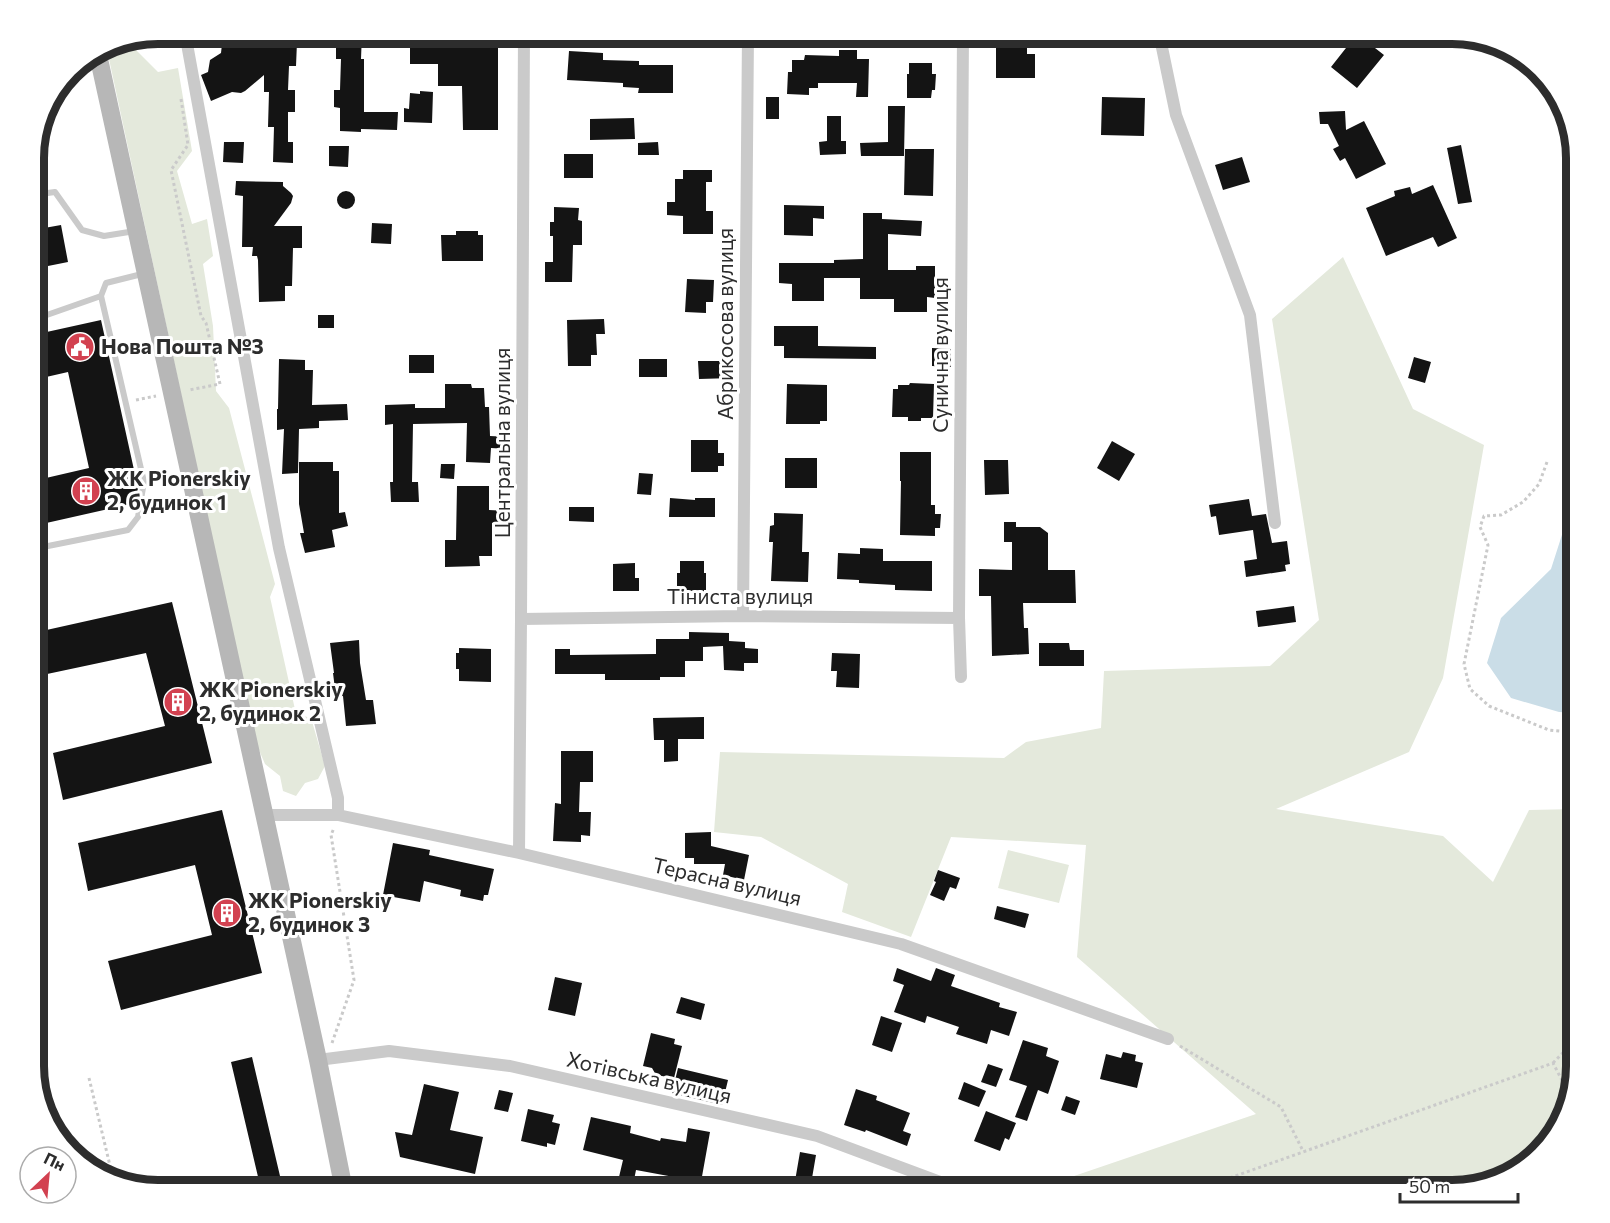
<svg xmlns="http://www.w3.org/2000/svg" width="1610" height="1223" font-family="Commissioner,sans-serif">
<rect width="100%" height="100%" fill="#fff"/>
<path fill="#e4e9dc" d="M125,39L158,72L178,68L192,151L177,171L192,224L207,219L213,256L203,264L213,326L216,391L229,408L275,584L270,597L296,714L311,718L325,766L318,779L305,783L296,796L283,791L280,776L265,764L256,743L106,45L110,42Z
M1343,257L1413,409L1484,445L1443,678L1409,752L1276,809L1443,836L1493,882L1529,810L1577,809V1066L1551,1142L1507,1177L1453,1190H1033L1256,1114L1077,957L1086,845L951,837L911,937L842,912L848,884L761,837L714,832L720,752L1004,758L1026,742L1101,728L1104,671L1270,666L1319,620L1272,319Z
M1008,850L1069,865L1059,903L998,888Z"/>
<path fill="#cadde7" d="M1577,488V713L1559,712L1511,698L1487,663L1501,618L1551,569Z"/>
<path fill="#141414" d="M226,33H289L288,42H297L296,66H289L288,90H295V112H288V142H293V163L273,162L274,127H268L269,92H264V75L245,91L241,93L232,92L211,101L201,75L208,72L210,60L221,53L222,44L225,45Z
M344,33H362L361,59H364V112H398L397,130L361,129V132L340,131V108L334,107V90H340L341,59H336V44L343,45Z
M464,34L498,35V130H463L462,86H438V64H410V35H433V40L464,41Z
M1357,34L1384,55L1357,88L1331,67Z
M996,45L1027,46V54H1035V78H996Z
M839,50H857V59H869L868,97H856L857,83H818V88H809V95L787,94L788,72H792V60H804L805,55L839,56Z
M569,51L603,53V60L639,61V65H673V93H638L639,88L623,87V83L567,80Z
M909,63H932V74H936L935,90H932L931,98H907V74H909Z
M420,91L433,92L432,123L404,122V108L409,109L410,93L420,94Z
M766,97H779V119H766Z
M1102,97L1145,98L1144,136L1101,135Z
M888,106H905L904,156H861L860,143L888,142Z
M1345,111L1346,130L1364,121L1386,164L1356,179L1345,158L1340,161L1333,149L1339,146L1328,124H1320L1319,112Z
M827,116H841V141H846V154L820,155L819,142L827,141Z
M634,118L635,139L590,140V119Z
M224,142H244L243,163L223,162Z
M658,142L659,155H638V143Z
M1461,145L1472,202L1458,204L1447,148Z
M329,146H349L348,167L329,166Z
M905,149H934L933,196L904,195Z
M564,154H593V178H564Z
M1242,157L1250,182L1223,190L1215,165Z
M683,170H712V182H706V211H713V234H683V216L667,215V202H675V179H683Z
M236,181L283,182V186L291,193L293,196L291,203L274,226H302V248H293L292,286H285V301L259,302L258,260L257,256H252L253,247H242L243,196L235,195Z
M1433,185L1457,238L1438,247L1433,237L1386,256L1366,208L1395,196L1394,191L1410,187L1412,194Z
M337 200a9 9 0 1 1 18 0a9 9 0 1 1-18 0Z
M784,205L824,206V219L813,218V236L784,235Z
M554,207L579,208L578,220L582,221V245H573L572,282H545V262H553V236H550V222H554Z
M863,213H882V219L922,221L921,236L888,234V270H916V266H935V298L927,297V312H894V299H860V278H824V301H792V284L779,283V263H834V260L863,259Z
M372,223L392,224L391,244L371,243Z
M61,225L68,262L33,269V230Z
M456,231H478V235H483V261H442L441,235H456Z
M687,279L714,280L713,302H706V313L685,312Z
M318,315H334V328H318Z
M604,319L605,334H596L597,355H591V366H568L567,320Z
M101,320L138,488L135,503L33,526V481L89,468L68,372L33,380V335Z
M774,326H818V346L876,347V359L784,358V346H774Z
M932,348L951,349V367L932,366Z
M409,355H434V373H409Z
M1414,357L1431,362L1425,383L1408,378Z
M279,359L305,360V370H313L312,405L347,404L348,420L319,421V428L299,429L298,473L282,474L284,429L277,430V409H278Z
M639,359H667V377H639Z
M698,361H733V378L699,379Z
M910,383L934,384L933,418H921V421H908V417H892L893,389H898V385H909Z
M445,384H471L472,388H484L485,407H489L490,436L509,437L508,449L491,448L490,463L466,462L467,423L413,424L412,482H418L419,502H391L390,482H393V424L385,425V405L415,404V408H445Z
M787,384L827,385V421H820V424H786Z
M691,440H718V453H724V466H718V472H691Z
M1112,441L1135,454L1119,481L1097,468Z
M900,452H931V505H935V514H941L940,528H935V536L900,535L901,481H900Z
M785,458H817V488H785Z
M984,460H1008L1009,494L985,495Z
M299,462H333V471H339V513L345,512L348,526L332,530L335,547L305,553L300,533H304L299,504Z
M441,464H455L454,479L440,478Z
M639,473L653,474L651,495L637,494Z
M457,486H489V510L508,511V523H492V556H479L480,566L445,567V540H456Z
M670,498L695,500V498H715V517H669Z
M1249,499L1252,516L1266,514L1272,543L1287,541L1290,564L1285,565L1286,571L1246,577L1244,561L1257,559L1253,530L1219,535L1216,516L1211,517L1209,505Z
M569,507H594V522L569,521Z
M774,513L803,514L802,552H809L808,582L771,581L773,542H769L770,526L774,525Z
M1004,522H1016V527H1040L1048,533V570H1075L1076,603H1023L1024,628H1028L1029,654L992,656L991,596H979V569L1012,570V542H1004Z
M860,548L883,549V561H932V591L895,590V585L859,583V580L837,579L838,553L860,554Z
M680,561H704V573H706V590H704V595H680V590H677V573H680Z
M635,563V578H639V591H613V564Z
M172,602L212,763L63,800L53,753L165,726L146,653L33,677V633Z
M1294,606L1296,622L1258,627L1256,611Z
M689,632L729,633V641L745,642V648L758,649V663H744V671L724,670L723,646L703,647V661H685V677H660V680H605V674H555V649H570V655L656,654V639H689Z
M359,640L360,663L366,700H373L376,724L346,726L343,696L336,697L333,673H334L330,643Z
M1039,643H1069L1070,650H1084V666H1039Z
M459,648L491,649V682L459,681V669H456V653H459Z
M832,653L860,654L859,688L836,687L837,671H831Z
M704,717V739H678V761L664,762V740H654L653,718Z
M561,751H593V782H580L579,812H591L590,836L581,835V842L553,841L555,803L561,804Z
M222,810L262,973L121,1010L108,961L212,935L195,865L88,891L78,843Z
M711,832V846L749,855L744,880L723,875L725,864H694V858H685V833Z
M393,843L430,850L429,855L494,869L488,895H484L483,901L460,896L461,890L424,881L420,902L383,895Z
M938,870L960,878L956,889L950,887L944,901L930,895L936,882L934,881Z
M997,906L1029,914L1025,928L994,919Z
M897,968L931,981L936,968L955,975L951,986L1000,1003L999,1007L1017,1012L1009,1036L991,1030L987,1044L956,1034L959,1027L927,1016L925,1023L894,1012L904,985L893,981Z
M555,977L582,983L575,1016L548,1010Z
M681,997L705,1004L701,1020L676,1013Z
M881,1016L902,1023L892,1052L872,1045Z
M651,1033L675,1039L674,1044L682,1046L674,1078L656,1075L652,1068L643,1066Z
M1023,1040L1048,1048L1046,1056L1059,1061L1048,1094L1038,1090L1027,1121L1015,1117L1027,1086L1009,1080Z
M1123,1052L1136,1055L1135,1061L1143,1063L1137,1088L1100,1079L1106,1054L1121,1058Z
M252,1057L280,1176L259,1181L231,1062Z
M988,1064L1003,1069L996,1087L981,1082Z
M678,1068L728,1080L722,1105L672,1093Z
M964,1082L986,1091L979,1107L958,1099Z
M424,1084L459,1092L450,1130L483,1137L475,1174L400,1157L395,1132L412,1135Z
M856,1089L877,1096L876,1100L910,1113L903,1131L911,1134L907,1146L866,1130L865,1132L844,1125Z
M499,1090L513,1093L508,1112L494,1109Z
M1066,1096L1080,1101L1075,1115L1061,1110Z
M528,1109L554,1115L552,1122L560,1124L555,1145L547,1143V1147L521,1141Z
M986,1111L1016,1123L1009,1140L1005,1138L1000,1151L974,1141Z
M591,1117L631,1126L630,1133L660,1141L661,1138L686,1142L688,1128L710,1132L701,1182L636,1170L634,1180L619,1177L623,1160L583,1150Z
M800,1152L816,1155L811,1184L795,1181Z"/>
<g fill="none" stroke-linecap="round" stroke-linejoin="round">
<path stroke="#cacaca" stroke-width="3" stroke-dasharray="3 3" stroke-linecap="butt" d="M181,99L188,145L171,170L201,316L206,323L220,384L189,390
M136,400L156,396
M1547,462L1539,484L1523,502L1501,515L1484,516L1480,527L1488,545L1464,664L1470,689L1489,706L1549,730L1577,733
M332,1043L354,980L331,835L334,828
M1180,1046L1281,1107L1303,1151
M1553,1063L1577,1038
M89,1078L112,1174
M1196,1190L1553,1063L1565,1086L1569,1088"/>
<path stroke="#cacaca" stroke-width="6" d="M33,195L55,192L82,230L104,236L135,231
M33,318L44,316L101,296L106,283L142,274
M33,549L128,530L138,517L144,482L101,296"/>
<path stroke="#cacaca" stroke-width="12" d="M185,33L279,548L338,798V815
M1159,33L1176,115L1250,315L1275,523
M743,616L748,33
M521,619L743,616L959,618
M961,677L959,618L963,33
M265,815H338L519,853L901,944L1168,1039
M519,853L521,619L524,33
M318,1060L389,1051L510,1066L817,1136L962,1190"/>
<path stroke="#b7b7b7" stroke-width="18" d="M97,50L318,1060L344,1190"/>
</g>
<defs>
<g id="civic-disc" transform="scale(1.5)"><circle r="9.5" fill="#d24150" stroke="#fff"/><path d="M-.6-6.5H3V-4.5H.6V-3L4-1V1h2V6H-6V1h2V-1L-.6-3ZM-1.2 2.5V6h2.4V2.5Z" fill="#fff"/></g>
<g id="building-disc" transform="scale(1.5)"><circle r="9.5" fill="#d24150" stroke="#fff"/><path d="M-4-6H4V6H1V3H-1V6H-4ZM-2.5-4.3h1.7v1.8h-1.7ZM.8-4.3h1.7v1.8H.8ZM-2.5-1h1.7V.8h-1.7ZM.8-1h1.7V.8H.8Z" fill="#fff"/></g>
</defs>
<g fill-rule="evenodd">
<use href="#civic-disc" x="80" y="347"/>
<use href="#building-disc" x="86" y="491"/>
<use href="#building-disc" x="178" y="702"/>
<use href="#building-disc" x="227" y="913"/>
</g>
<g text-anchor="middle" stroke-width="6" stroke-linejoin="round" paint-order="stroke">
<g font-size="21" fill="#2d2d2d" stroke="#fff">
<text transform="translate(726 324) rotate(-90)" y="7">Абрикосова вулиця</text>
<text transform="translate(941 355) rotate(-90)" y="7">Сунична вулиця</text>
<text transform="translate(503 443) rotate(-90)" y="7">Центральна вулиця</text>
<text x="740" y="604">Тіниста вулиця</text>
<text transform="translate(727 882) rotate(13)" y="7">Терасна вулиця</text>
<text transform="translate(649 1078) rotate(13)" y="7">Хотівська вулиця</text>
</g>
<g font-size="21" font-weight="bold" fill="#2d2d2d" stroke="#fff" text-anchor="start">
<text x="101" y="354">Нова Пошта №3</text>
<text x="107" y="486">ЖК Pionerskiy<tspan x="107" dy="24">2, будинок 1</tspan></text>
<text x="199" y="697">ЖК Pionerskiy<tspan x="199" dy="24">2, будинок 2</tspan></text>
<text x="248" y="908">ЖК Pionerskiy<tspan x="248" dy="24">2, будинок 3</tspan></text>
</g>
</g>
<path d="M0 0H1610V1223H0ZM158 44H1452A114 114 0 0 1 1566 158V1066A114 114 0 0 1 1452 1180H158A114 114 0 0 1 44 1066V158A114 114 0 0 1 158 44Z" fill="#fff" fill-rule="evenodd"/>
<path fill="none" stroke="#2d2d2d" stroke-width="8" d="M158 44H1452A114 114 0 0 1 1566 158V1066A114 114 0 0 1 1452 1180H158A114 114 0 0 1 44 1066V158A114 114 0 0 1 158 44Z"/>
<g transform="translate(48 1175) rotate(26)"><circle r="28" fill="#ffffff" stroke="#ababab" stroke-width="1.5"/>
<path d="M0-4.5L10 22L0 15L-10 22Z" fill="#d24150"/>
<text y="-9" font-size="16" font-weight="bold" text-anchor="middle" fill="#2d2d2d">Пн</text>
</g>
<path d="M1400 1193v9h118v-9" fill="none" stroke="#2d2d2d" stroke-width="3"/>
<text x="1409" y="1193" font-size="18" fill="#2d2d2d" stroke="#ffffff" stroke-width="4.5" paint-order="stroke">50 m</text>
</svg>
